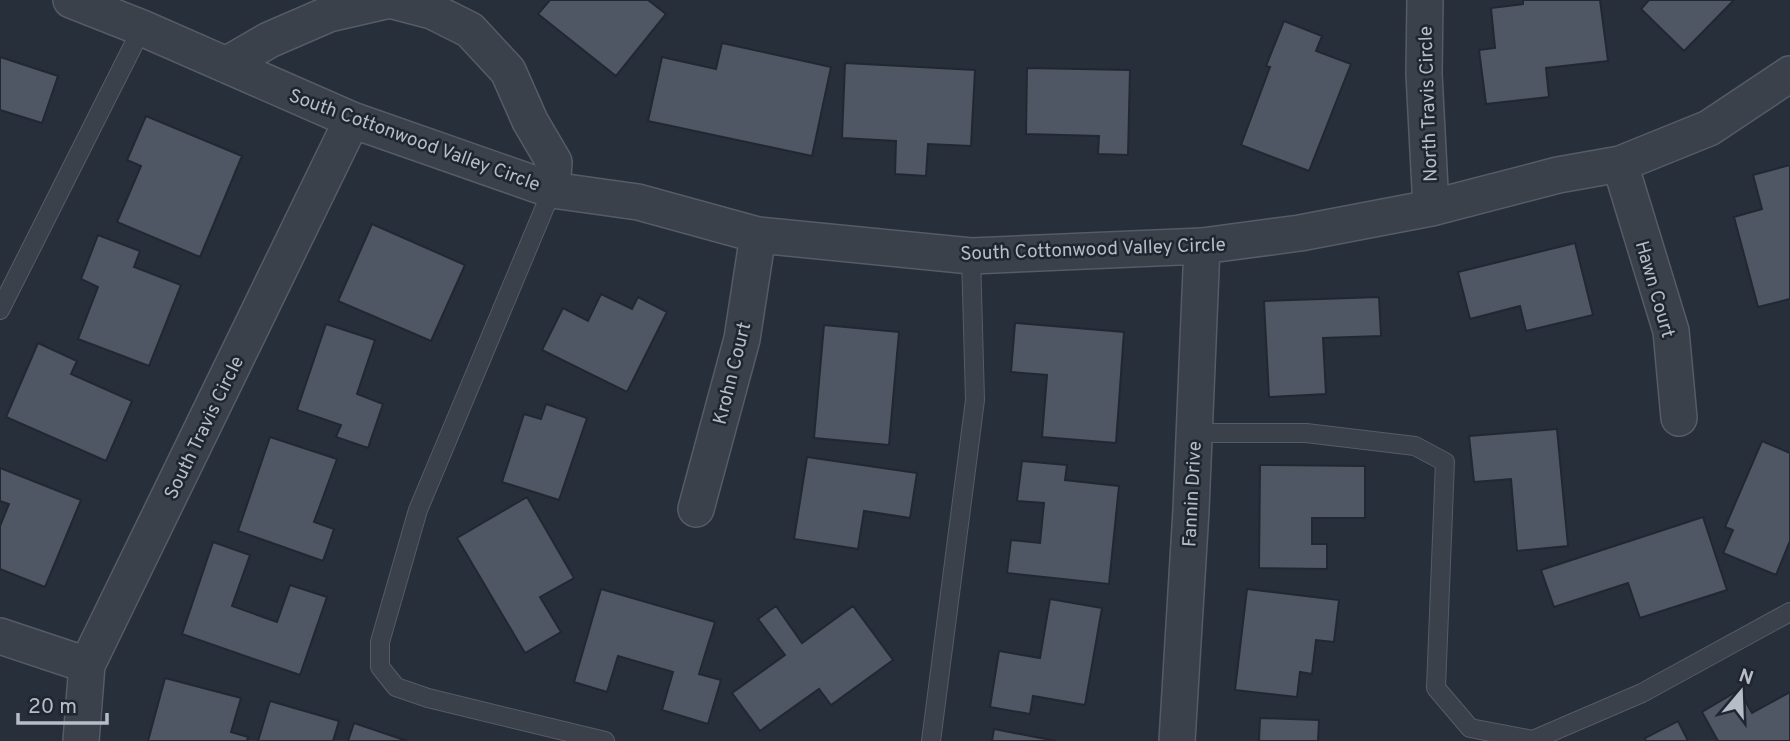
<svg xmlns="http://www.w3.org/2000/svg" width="1790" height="741" font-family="Overpass,sans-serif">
<rect width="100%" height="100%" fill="#272f3b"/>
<path fill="#4e5763" stroke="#222832" stroke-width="2" d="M550,0H648L666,14L616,76L538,14Z
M1523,0H1600L1608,61L1546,68L1549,97L1486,104L1479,50L1495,48L1491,8L1523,4Z
M1649,0H1734L1684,51L1641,9Z
M1284,21L1322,36L1316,51L1351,64L1309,171L1241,145L1270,67L1266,66Z
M722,43L831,67L812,156L648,121L662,57L716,69Z
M0,57L58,76L42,123L0,110Z
M845,63L975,70L971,146L928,144L926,176L895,174L896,141L842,138Z
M1027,68L1130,70L1128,155L1098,154L1099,136L1026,134Z
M146,116L242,156L200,257L117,222L141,166L127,160Z
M1790,165V299L1758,307L1734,217L1762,209L1753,175Z
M372,224L465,265L431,341L338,301Z
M98,235L140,251L134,267L181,285L149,366L78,339L98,287L81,279Z
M1575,243L1593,315L1526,331L1520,306L1470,319L1458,272Z
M601,294L632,309L638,297L667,312L627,392L542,350L563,308L588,321Z
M1379,297L1381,336L1323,338L1326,394L1269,397L1264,301Z
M1015,323L1124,332L1116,443L1042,437L1047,375L1011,372Z
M326,324L375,340L357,394L383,404L368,448L336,437L341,425L297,410Z
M824,325L899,332L889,445L814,438Z
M38,343L77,361L71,374L132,401L106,461L6,417Z
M546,404L587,418L559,500L502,482L524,414L541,419Z
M1557,429L1568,546L1517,551L1511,479L1474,482L1469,436Z
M270,437L337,459L314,522L334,529L323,561L238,531Z
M1762,441L1790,453V541L1776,575L1723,553L1733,530L1725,527Z
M807,457L917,473L910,518L864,511L858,549L794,539Z
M1022,461L1067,465L1065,480L1119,486L1109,584L1007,573L1011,540L1040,543L1044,503L1017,501Z
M1260,465L1365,466V518H1312V544H1327V569L1259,568Z
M0,468L81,500L45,587L0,569V526L9,504L0,501Z
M527,497L574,578L540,597L561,632L525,653L457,538Z
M1703,517L1727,590L1640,618L1628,583L1554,607L1541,570Z
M213,542L250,555L232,606L277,622L290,585L327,597L300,675L182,634Z
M601,589L715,622L699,674L721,680L708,724L662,710L673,672L618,656L607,692L574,682Z
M1247,589L1339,600L1334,642L1316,640L1312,674L1300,672L1297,697L1235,690Z
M1050,599L1102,608L1085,705L1033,696L1030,714L990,707L999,651L1040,658Z
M776,606L802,643L853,606L893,660L831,705L819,689L760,731L732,693L785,655L758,619Z
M165,678L241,698L231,732L248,737L247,741H148Z
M1739,690L1752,713L1790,692V741H1718L1702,712Z
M270,701L339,721L333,741H258Z
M1260,718L1319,720L1318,741H1259Z
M1678,721L1688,741H1646L1645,738Z
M354,723L407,741H348Z
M994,729L1056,741H992Z"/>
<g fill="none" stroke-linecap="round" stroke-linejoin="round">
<g stroke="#565c66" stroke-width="20">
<path id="lane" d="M552,190L418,510L380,642V667L396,687L428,698L605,741
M0,310L142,28
M1194,433H1306L1415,446L1445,462L1436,688L1470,728L1533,740L1642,693L1790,612
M931,741L975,400L971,256"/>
</g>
<g stroke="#565c66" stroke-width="38">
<path id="street" d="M71,0L142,28L352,120L552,190L638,202L758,235L971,256L1202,246L1300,233L1431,208L1558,175L1620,164L1709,128L1790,74
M1425,0L1424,74L1431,208
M226,65L269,40L329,14L390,0L432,11L470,30L508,71L530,121L554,162L552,190
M1620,164L1671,331L1679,418
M696,509L742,339L758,235
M0,636L87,665
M81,741L87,665L352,120
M1177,741L1191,510L1202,246"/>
</g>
<use href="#lane" stroke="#3b414b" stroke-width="18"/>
<use href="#street" stroke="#3b414b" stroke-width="35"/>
</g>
<g text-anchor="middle" stroke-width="5" stroke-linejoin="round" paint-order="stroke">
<g font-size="19" fill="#b6bdc6" stroke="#202630">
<text transform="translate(1427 104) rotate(-92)" y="7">North Travis Circle</text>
<text transform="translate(415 139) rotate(20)" y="7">South Cottonwood Valley Circle</text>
<text transform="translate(1093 248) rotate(-2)" y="7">South Cottonwood Valley Circle</text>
<text transform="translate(1656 289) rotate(74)" y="7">Hawn Court</text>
<text transform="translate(731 373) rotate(-76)" y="7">Krohn Court</text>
<text transform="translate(203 427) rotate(-64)" y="7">South Travis Circle</text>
<text transform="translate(1191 494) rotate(-87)" y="7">Fannin Drive</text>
</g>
</g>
<g transform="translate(1741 692) rotate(19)" stroke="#202630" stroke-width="5" paint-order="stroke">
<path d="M0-5L12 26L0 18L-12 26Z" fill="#b6bdc6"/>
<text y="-10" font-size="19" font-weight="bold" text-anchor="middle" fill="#b6bdc6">N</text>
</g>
<path d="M18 713v10h89v-10" fill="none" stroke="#b6bdc6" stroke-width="3.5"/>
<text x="28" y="713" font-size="21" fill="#b6bdc6" stroke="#202630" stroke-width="5" paint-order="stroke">20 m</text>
</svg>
